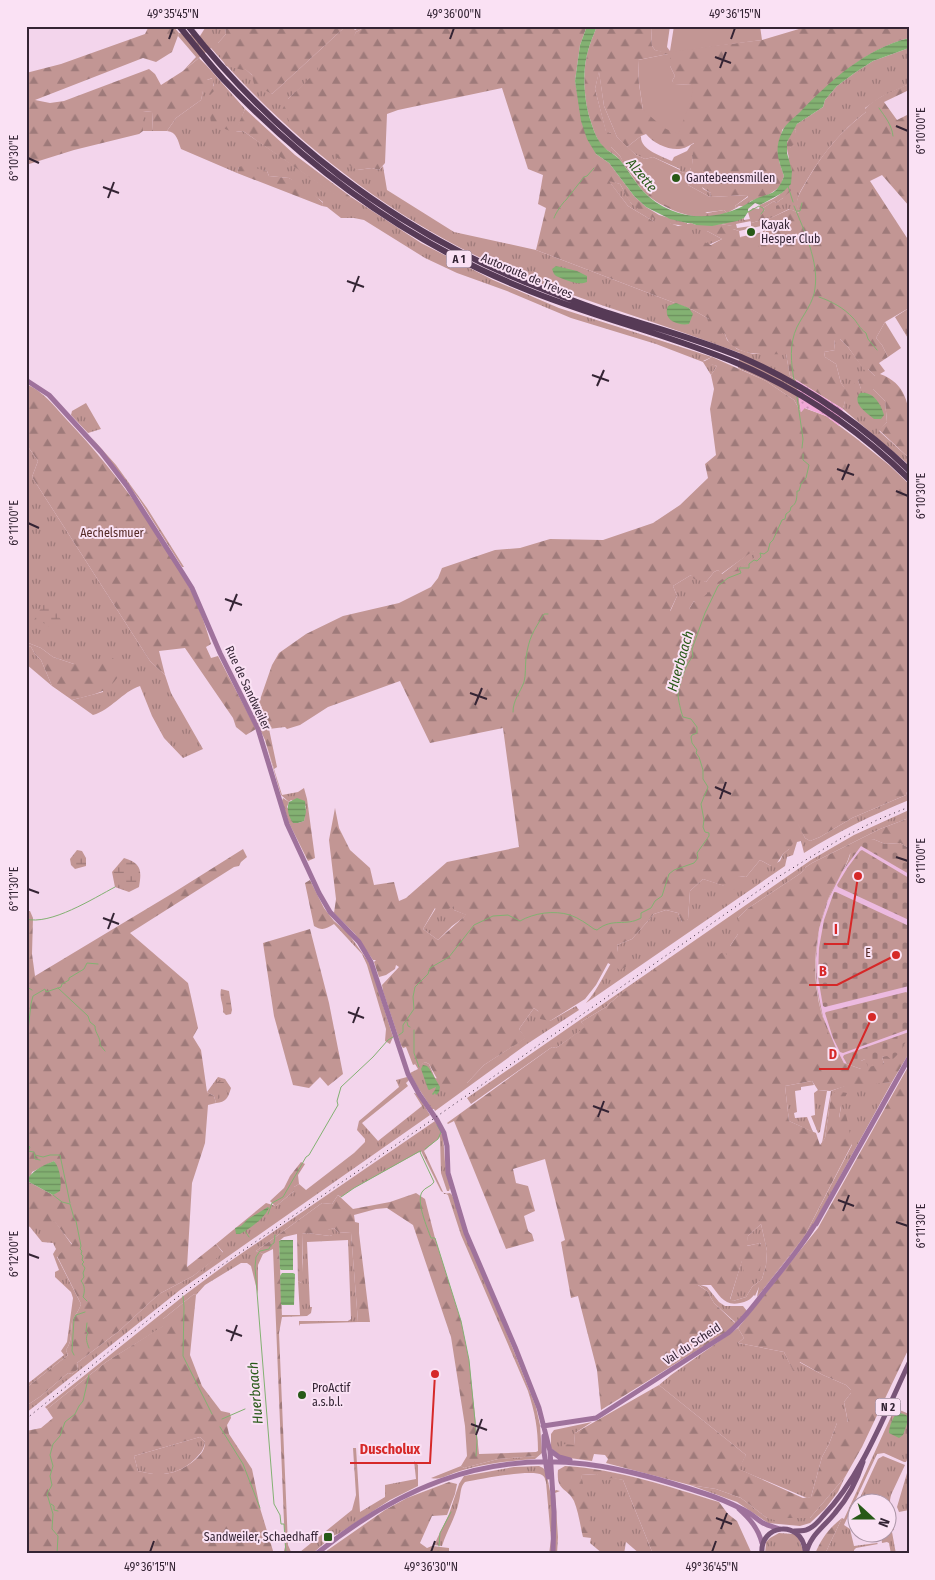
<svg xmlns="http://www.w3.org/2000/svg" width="935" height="1580" font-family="'Fira Sans Condensed',sans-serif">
<defs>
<pattern id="grass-tufts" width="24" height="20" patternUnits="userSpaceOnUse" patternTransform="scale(1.25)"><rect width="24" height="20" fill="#c29694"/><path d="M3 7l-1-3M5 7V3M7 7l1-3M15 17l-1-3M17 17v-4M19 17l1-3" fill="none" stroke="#9e7a7a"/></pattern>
<pattern id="forest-firs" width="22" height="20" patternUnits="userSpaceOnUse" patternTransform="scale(1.25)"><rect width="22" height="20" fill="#c29694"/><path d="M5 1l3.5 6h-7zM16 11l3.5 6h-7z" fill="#9e7a7a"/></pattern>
<pattern id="wetland-marsh" width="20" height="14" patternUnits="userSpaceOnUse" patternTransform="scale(1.25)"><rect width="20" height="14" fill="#c29694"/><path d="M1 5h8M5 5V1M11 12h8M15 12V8" fill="none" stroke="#9e7a7a"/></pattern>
<pattern id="sand-dots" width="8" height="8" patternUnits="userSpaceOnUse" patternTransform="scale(1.25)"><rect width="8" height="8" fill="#f2a8d8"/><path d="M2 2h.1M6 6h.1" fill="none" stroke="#d090ba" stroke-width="1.8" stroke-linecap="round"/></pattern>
<pattern id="cemetery-stones" width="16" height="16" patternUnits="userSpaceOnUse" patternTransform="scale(1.25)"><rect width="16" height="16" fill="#c29694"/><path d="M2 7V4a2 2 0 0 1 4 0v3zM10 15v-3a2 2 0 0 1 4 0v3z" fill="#9e7a7a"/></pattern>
<pattern id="water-rules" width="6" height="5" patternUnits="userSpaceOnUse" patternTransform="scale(1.25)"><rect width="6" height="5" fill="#83b172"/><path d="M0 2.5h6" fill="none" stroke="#6c905e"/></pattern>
</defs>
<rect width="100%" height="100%" fill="#f3d5ec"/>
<path fill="url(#grass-tufts)" d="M204,26H225L226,34L218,43L272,94L346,26H351L355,30L362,26H367L356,32L353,39L288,99L306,122L344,145L357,170L372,168L379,170L383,166L387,190L454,232L536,250L693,310L709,319L725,334L727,340L737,349L753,354H786L790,376L796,380L801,412L794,400L766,381L738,368L740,353C669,326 596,305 526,278C404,229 297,147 211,48L183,71L196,57L178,36L179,33L200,36L205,28Z
M909,48V84L881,97L865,108L866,112C841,131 823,153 807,180C804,186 799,192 798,198C796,204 798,208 800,213L789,209L763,222L768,227L769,230L765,231L761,239L760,250L740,237L763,232L761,226L739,231L733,229L732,226L721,224L744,218V220L750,219L751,221L736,224L737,228L751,226V223L762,220L765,211L763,208L774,201L776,203L783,198L790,148L796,130L793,128L797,124L823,107L825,100L837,86L856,72L873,61Z
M207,66L245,109L236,132L243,131L345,201L351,197L421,243L493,280L559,308L712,357L703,361L717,366L711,375L703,362L656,344L571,318L507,291L457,273L425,258L364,220L354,218H341L327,207L322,206L323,202L289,178L269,176L267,171L239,167L237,173L181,149C178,141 177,132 167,131L176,118L201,100L203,90L214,86L212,78L207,80Z
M143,111L152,112L153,131H143Z
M641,136C640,150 662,156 672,161L674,157L687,151L691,145L695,143L692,162L703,189L711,193L710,197L688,185L690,180L694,182L691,168L689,172L684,173L679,171L680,169L653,157L645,159L636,155L627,147Z
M608,180L620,184L631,203L653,217L678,226L691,223L696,225H707V231L722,239L701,248L687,245L653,221L628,206Z
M909,308V340L895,317Z
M834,339H840L848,347L864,369H868L875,376L858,380L861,389H873L885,401L887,422L879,431L909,458V465L843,409L847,392L841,383L836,364L825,357L824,352L835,350Z
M86,403L101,429L88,433L71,415L72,411Z
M92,438L116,465L147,508L184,567H182L139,499Z
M26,444L38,461L32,477L150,661L165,675L171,693L203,749L183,758L164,738L152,716L140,686C122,692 111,710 93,715L72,700L103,692L99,664H74L53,657L41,648L26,642Z
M753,550L756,557L716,584L719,589L697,604L694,601L689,609L670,612L677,596L673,586L691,575L706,582L714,572L718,570L722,574Z
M26,645L31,647L35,654L41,660L52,686L26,664Z
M265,740L282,795L298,792L304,788L307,799L310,821H304L306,806L291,800L289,802L281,795Z
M909,785V800C872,815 837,832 804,853L801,841L797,842L793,855L787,857L785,866L586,1003C600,987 606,969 618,952L617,945L632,939L654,914L666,910L678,913L682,922L688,919L690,891L703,879L725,886L739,876L746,877L760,860L771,866L780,861L783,854L789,849L795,817L805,838L810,841L820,837L852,818L906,795Z
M909,810V818L880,829L812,863L806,867L801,873L747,909L738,918V934L730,946V956H717L618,996L606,1007L581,1022L586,1027L556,1048L552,1047L471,1104L467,1098L811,860L854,835Z
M454,906V910L467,915L452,926L438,940L423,929L436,908Z
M334,921L348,933L370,964L393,1037L390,1044L385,1041L386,1029L367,965L362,954L334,924Z
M576,1006L579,1010L527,1044L435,1111L434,1109H432L417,1086L410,1073L418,1069L415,1064L419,1062L418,1066L425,1062L429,1064L435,1078L467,1083L484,1065L525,1038L519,1029L534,1008L550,1021Z
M218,1077L225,1079L231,1088C228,1098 226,1102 216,1103L214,1096L207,1092Z
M407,1077L409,1080L406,1083L408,1086L362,1123L378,1141L422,1106L414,1093L417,1094L430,1115L180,1290L26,1413V1406L41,1396L68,1373L72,1374L78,1369L77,1363L119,1331L159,1294L193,1276L223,1252L216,1244L266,1203L276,1206L294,1191V1187L299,1184L306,1190L354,1153L365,1142V1139L357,1130L359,1121L399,1087L396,1080Z
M812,1081L814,1085L801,1087V1090L795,1091L797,1112L794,1113L795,1118L807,1117L813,1132L789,1121L785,1086Z
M892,1082L811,1229L757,1297L759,1286L762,1289L804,1237L852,1145L839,1119L841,1106L831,1096L825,1138L822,1143L831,1091L847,1085Z
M818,1090L827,1091L820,1132L818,1133L811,1116L815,1115L814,1093Z
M435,1121L443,1136L445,1162L450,1188L449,1191H447L441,1173L440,1137L424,1151L444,1194L450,1193L452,1195L536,1407L540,1425L542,1453L535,1459C508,1461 480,1464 454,1473C446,1476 439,1480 431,1478L461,1466L464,1468L498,1459L536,1456V1452L538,1451C538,1428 535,1413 528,1391L461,1235L448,1195L441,1191L421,1151L354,1188L341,1197L338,1195L332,1204L322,1203L256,1251L263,1254L258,1265V1294L251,1266L247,1263H241L205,1285L196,1295L194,1294L163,1319L164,1326L106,1362L47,1409L45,1407L186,1294L229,1262Z
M54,1220L72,1245L57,1257L81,1304C79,1311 74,1316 72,1322C70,1334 73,1339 66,1350L68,1355L26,1388V1385L64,1355L61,1351L67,1342L73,1298L71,1292L55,1277V1272L59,1270L53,1254L56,1249L53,1243L42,1242L30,1227L26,1225V1221Z
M761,1224L767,1251L766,1265L762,1279L752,1287L746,1297L733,1301L730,1300L742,1260L761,1243L746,1246L748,1236Z
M334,1228L338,1232L351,1233L358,1322L300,1324L299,1326V1321H348L351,1319L348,1240L307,1242L310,1307H312L311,1313L307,1316L282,1317V1315H300L298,1281L301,1283L303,1263L302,1234L307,1233L330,1236L332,1235L327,1230Z
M697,1284L707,1287L719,1302L725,1306H743L747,1311L736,1325L725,1333L735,1322L714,1303L707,1291Z
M738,1328L744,1338L738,1343L784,1352L794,1372L799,1362L823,1375L846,1385L851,1390V1393L844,1402L848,1423H837L829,1444L822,1457L811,1497L807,1498L738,1469L746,1455L659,1385L671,1375Z
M895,1408L909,1414V1456L906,1462H904L884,1453L877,1454L844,1525L850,1529L854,1546L877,1543L878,1544L856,1548L854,1550V1554H825L842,1518L844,1519Z
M592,1422L575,1433L574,1446L560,1456L551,1448V1434L554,1430Z
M200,1437L205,1442C204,1450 200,1454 195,1459C179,1475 159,1477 138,1471L134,1456Z
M353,1448H356L360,1512L385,1497V1485L416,1479L414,1461L418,1465V1486L390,1500L338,1534L330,1537L328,1535L326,1537L329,1539L312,1554H301L300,1552L352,1510L356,1495Z
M883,1456L905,1465L891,1495L890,1500L894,1530L890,1531L888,1502H858L878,1459Z
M539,1466L543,1468L546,1471L553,1506L552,1493L556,1490L560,1491L555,1493L558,1537L557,1554H549L551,1539L546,1482C545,1479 545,1477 542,1475C532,1469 479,1479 465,1482C460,1487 461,1494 459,1501C456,1517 447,1530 442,1546L434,1545L449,1514L459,1484L464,1476L514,1467Z
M907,1473H909V1510L899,1512L897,1507Z
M597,1474L623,1480L653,1554H640L626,1542L624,1554H603L590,1543L591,1538L583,1537L582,1533L588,1532L581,1475Z
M845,1477L838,1492L825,1509L810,1523L800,1526L768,1523L737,1502L690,1485L716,1489L741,1498L767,1518H810Z
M892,1532L896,1554H891L889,1543L887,1542L882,1543L881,1535L882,1533Z
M779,1533L793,1534L798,1536L803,1550V1554H765L766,1542L770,1538Z"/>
<path fill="url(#forest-firs)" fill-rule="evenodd" d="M149,26H173L179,33L172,52L156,62L143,58L35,100L50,103L64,101L149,69L155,74L161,85L183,71L199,58L207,66V80L213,78L214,91L210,95L203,91L201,100L176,118L167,131H153L152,112L143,111V131L139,134L74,150L26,165V73L61,64L145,34Z
M225,26H346L272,94L254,84L252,75L245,69L243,70L226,66L217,50L218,43L226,34Z
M367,26H587L580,45L575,81L578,96L596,154L609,163L634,196L646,207L659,215L687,223V225C669,227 646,216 632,204C627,199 624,190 620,184L609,181L628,206L653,221L685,234L687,244L689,237L699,240L701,247L704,242L711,245L722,239L707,231V225L721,224L733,226V229L739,231L740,237L742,238L753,236L760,249L761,239L766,231L768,230V227L762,222L790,209L799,213C799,210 797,208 797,205C796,197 802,190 805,184C822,154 839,133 866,112L864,110C875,97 893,91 909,84V90L884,102L897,120L909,114V206L882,175L870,181L909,241V308L885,322L876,338L882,345L888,357L879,363L885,371L880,374C917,387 909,427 909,458L879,430L887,422L885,401L873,389H861L858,380L864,376H875L868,369L864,370L848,347L840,339L834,340L835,350L824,352L825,357L836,364L841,383L847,391L854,383L858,390L845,401L843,409L790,376L786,354C766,354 732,358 725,334L723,333L720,335C714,333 708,326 709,319L693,310L536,250L546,208L538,204L543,175L528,169L502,88L398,110L387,114L385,163L379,170L372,168L357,170L336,157L342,146L331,156C320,148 309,141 303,129L306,123L298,128L292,125L282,110L288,99L318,70L316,60L352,39L356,32Z
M597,26H651L652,46L655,50L668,53V54L638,60L639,84L643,110L692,85L674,84L672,81L675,76L670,66V51L762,40L809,26H909V38C857,51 820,94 782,130L779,161L784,176L780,187L768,195L751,201L745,206H739L736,208L735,206L748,197V195L710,197L711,193C689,182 691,165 694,143C690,145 684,149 679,149C668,150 653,143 646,134L641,136L627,147L617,137L604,106L599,72L595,89L606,131L611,133V147L620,156L624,163L634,161L635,163L630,166L642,178L707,213L724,210L727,213C702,225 662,210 643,191C634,181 628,168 618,158C614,153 607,151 603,147C596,139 593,128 590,119C584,100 582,70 588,51C590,43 594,34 597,26Z
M245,109L295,155L351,197L345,202L243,131L235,132Z
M214,111L217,113V125L225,121L232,124L233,128L230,131L211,123L210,116Z
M793,128L796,130L794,144L790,148C796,158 801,176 794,187C789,193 782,199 776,203L774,201L763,208L765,211H768L770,215L772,212H776V206L778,205L781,206V210L762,220L751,223L748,212L753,208L759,209L760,205C775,199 794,189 792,170C791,160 786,153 787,143C788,138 791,133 793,128Z
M251,163L255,168L267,171L269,176L289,178L306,187L323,203L322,206L237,173L239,167Z
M712,357L766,381L794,400L801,412L804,408L826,416L857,439L889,465L909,484V785L906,795L852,818L820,837L810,841L805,838L795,819V841L789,849L783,854L775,866H771L760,860L746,877L739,876L737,887L732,891L726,892L724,889V886L703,879L690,891L688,919L685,922H682L678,913L666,910L654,914L632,939L617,945L618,952L627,958L626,967L620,970L608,963L596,985L585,999L550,1021L540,1019L538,1011L534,1008L519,1029L526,1038L484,1065L467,1083L451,1088H442L429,1064L425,1062L418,1067V1063L413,1065L406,1047L403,1048L401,1045L383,991L382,985L399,967L396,965L395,969L386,975L379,977L374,962L376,960H373L355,934L334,913L336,899L329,840L335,808L339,828L350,850L370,868L374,885L394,882L399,901L406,898L447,862L519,847L503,728L430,743L400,681L328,707L300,725L287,729L285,727L269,729L277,767L274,769L265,740L254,717L272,665L279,653L306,634L343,616L399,603L431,587L438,578L442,568L495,550L520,548L550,539L603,540L653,523L680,505L708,478L705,464L716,455L710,409L714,389L711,375L717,366L703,362ZM753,551L755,557L715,584L718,589L710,591L697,603L694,601L689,609L682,603L670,611L677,596L673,586L691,575L694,579L706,582L714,572L718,570L721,574ZM454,906V910L466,915L438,940L423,929L435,908L439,914Z
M26,384C43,391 54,406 66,419C114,469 155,527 189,587C199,605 205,625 211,644L206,647L211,658L218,656L256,729L246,735L236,727L233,718L185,648L159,651L165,675L150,661L32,477L38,461L26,444Z
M26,642L41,648L53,657L74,664H99L109,656L124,665C112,693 99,693 72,700L52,686L41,660L35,654L31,647L26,645Z
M283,798L289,802L287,807L298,823L304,821H310L315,858L308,861L289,823L282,801Z
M909,818V848L900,843L885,844L873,839L850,854C845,871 833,885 827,902C814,938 811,978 822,1015C827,1031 837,1048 844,1063L861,1069V1061L865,1059L884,1064L882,1057L887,1055L892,1059L909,1035V1053L892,1082L858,1086L855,1091L846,1086L830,1091L818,1090L812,1081L785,1086L789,1121L816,1133L820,1145L825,1138L831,1096L836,1091L847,1093L841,1106L839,1118L843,1113L846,1114L852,1144L804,1237L762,1290L759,1287L755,1296L754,1295C750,1300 746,1302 740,1303C725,1307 719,1295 711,1285H698L707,1291L714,1303L735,1323L725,1333L601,1410L597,1370L578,1296L571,1298L561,1242L565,1240L545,1159L513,1169L516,1183L528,1186L535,1211L524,1216L528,1231L532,1234L534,1241L506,1249L454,1121L448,1124L447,1123L552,1047L556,1048L585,1027L581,1022L606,1007L618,996L688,947L717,956L723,952L729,956L730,946L738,934V918L747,909L801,873L806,867L812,863L880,829ZM761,1224L767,1251L766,1265L762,1279L752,1287L746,1297L733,1301L730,1299L742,1261L744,1273L760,1271L762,1251L760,1243L747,1246L748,1236Z
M243,849L247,857L241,862L239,866L234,867L130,933L188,983L198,1028L193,1037L201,1050L207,1092L214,1096L216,1103L208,1105L205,1143L192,1183L187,1267L216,1244L223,1253L193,1276L159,1294L119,1331L77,1363L78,1369L72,1374L68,1373L41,1396L26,1406V1388L68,1355L66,1350C73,1339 70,1334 72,1322C74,1316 79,1311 81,1304L57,1256L72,1244L54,1221L44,1229L35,1221H26V911H30L33,918L32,954L35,976L173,893ZM54,1161C61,1177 61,1179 53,1195L29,1182L32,1172Z
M310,880L324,908L334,921V924C326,929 322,931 314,926L305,883Z
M310,929L329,1003L343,1074L328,1086L320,1077L309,1088L293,1085L274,1016L263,943Z
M909,1065V1348L862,1447L845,1477L810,1518H782L778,1521L767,1518L741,1498L716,1489L690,1485L606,1463L608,1459L605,1455L594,1454L592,1461L562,1457L558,1454L563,1444L574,1445L575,1433L659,1385L746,1455L739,1469L803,1498L811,1497L822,1457L829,1444L837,1423L848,1422L844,1402L851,1393V1390L846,1385L823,1375L800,1362L794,1373L784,1352L738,1343L744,1338L738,1328L818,1228Z
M301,1162L305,1164L298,1175L299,1184L294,1187V1191L276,1206L274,1211L270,1210L271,1207L275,1206L270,1201L284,1188L290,1176Z
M416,1193L425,1199L435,1238L461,1321L469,1360L479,1454L536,1452V1456L498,1459L464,1468L461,1466L467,1456L465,1426L451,1337L413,1225L387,1208L376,1209L354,1215L355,1222L359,1223V1233L370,1322H358L351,1233L338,1232L334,1228L328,1230L332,1234V1235L330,1236L307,1233L302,1234L303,1280L301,1283L298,1281L297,1234L284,1237L279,1241L282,1317L279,1333L288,1545L292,1554H283L285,1547L273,1249L263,1254L256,1251L322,1203L332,1204L338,1195L353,1209L390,1202Z
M194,1294L196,1295L190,1355L202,1386L221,1411L230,1413L231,1418L227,1425L229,1434L252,1469L260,1508L274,1554H26V1431L41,1428L53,1418L47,1409L106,1362L163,1326V1319ZM200,1437L205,1442C205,1450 201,1454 196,1459C178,1475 160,1477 138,1471L134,1456Z
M565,1466C618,1469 669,1487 719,1502L728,1514L737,1521L752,1554H653L623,1480L611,1478L605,1481L597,1474L581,1475L590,1514L588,1533H582C580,1523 578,1511 574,1501C567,1487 556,1492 558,1470Z
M449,1482L457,1484L455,1494L447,1515L432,1516L420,1543L427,1548L432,1546L449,1548V1551L439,1554H322L385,1510L407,1498Z
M842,1518L825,1554H815C821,1539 829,1528 842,1518Z"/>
<path fill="url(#wetland-marsh)" d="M47,604L56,611L62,622L51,628L42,622L31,625L43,605Z
M77,850L82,851L86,858V866L75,869L71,865L70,859Z
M124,858C141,863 142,870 139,887L129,892L115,887L112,872Z
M221,989L229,991L232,1010L231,1014L226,1015L223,1012C224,1004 219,999 221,989Z
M218,1081L224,1082L227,1088L226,1094L218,1099L214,1096V1087Z"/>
<path fill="url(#sand-dots)" d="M796,380L843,409L839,426L826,416L805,408L801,412Z"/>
<path fill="url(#cemetery-stones)" d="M873,839L885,844L900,843L909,848V1035L901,1051L892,1060L887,1056L882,1057L884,1064L868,1067L865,1059L861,1061V1069L844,1063C836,1050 829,1036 824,1022C809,973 814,917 841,873C843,870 846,867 847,863C850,858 850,850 855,846C859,842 868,841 873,839Z"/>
<path fill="#c29694" d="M651,26H670L667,47L670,51L674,26H760L762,40L670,52V66L675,76L672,81L675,84L693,85L691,101L678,134L664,128L643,110L639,83L638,60L668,54L655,50L652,46Z
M599,71L604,106L617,137L636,155L645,159L653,157L680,170L679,171L684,173L689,172L692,166V177L698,188L692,185L690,181L688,185L710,197L748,195V196L735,206L736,208L727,213L724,210C712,212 701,213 689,212C673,211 641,196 642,178L630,166L634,163V161L624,164L620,156L611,147V133L606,132L595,89Z
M885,322L901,348L888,357L882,345L876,338Z"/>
<path fill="#ecbae0" d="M861,846L909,874V878L862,850L860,851L848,867L837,885L838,887L909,920V926L836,892H834L824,920L819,948L818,977L823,1006L825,1007L909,986V994L906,992L826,1012L825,1013L833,1038L840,1052L843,1053L909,1029V1032L844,1055L843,1057L847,1064L844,1063L836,1048L823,1017L817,987L816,958L819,929L828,900L842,872Z"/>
<path fill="url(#water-rules)" d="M587,26H597C594,34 590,43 588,51C582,70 584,100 590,119C593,128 596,139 603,146C608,152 615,154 620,160C628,170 635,182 643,191C672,222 717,223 750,202C767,191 776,199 784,176C778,159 774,149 782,132C785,124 794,118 800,112C830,81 865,49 909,38V48L873,61L856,72L837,86L825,100L823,107L797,124L787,142V153L792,171L791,184L782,193L760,205L755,203L748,209V212L744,218L737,221L712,226L696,225L691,223H687L670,219L646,207L634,196L609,163L596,154L587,139L581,121L575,81L580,45Z
M556,266L577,271L587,276V282C578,286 566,280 556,276L554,274L552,269Z
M676,303L689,308L693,314L689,324C678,326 662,320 668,306Z
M860,393C873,391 881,404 884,415L881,419H874C867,413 851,403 860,393Z
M297,798L305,801L306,812L304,821L298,823H293C289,817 286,809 289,802Z
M423,1065L427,1066L429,1068L440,1087L439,1092L436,1095L435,1093L433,1095L432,1094L435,1090L436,1087L429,1090L428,1089L421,1069Z
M54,1161C60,1168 62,1182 60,1191L53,1195L29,1182V1177C35,1169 44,1165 54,1161Z
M268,1207L269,1208C263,1220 251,1227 240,1234H236L235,1228L241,1226L248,1219Z
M281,1240H293V1270H281L280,1269L279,1241Z
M282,1273H293L295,1274L294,1305H282L281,1304L280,1276Z
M898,1412L906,1415L909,1418L903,1435L899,1438L889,1433C889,1427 893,1416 898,1412Z"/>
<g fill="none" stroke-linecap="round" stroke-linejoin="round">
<path stroke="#83b172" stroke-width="1" d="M879,108C885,117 892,125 893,136
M788,186L793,202
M797,211H800L802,203
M748,212L759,206L763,208L764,210L761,214
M554,218C555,214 563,202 566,200L584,177L587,176L594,168
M819,297C831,301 844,308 853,318C858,323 859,328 866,333L868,339L877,350
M794,380C791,363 789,344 797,327C803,315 814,302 815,288C819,262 804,230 794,206
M797,397L803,439L802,448
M513,712C513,700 520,693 524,682C526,675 525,666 526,658C529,637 533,632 544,614H548
M26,919C50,926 94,898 115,887
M26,980L27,987L32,990
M58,988L88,1016L90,1022L95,1026C95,1034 101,1037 100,1045L105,1051
M407,1022L408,1026L410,1027
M414,1030V1053L419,1067
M399,1035L403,1032V1025L414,1009L413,997L415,987L428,974L430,968L449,957L474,925L493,916L508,915L520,921C534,913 554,910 570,915C579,918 587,924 594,929L597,930C613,917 625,927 641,918V913L651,908L655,901L662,896L669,874L674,870L694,863L698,858L697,853L709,836V833L705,832L703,827L704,820L701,804L708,787L703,779V770L699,757L696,753L697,750L692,743L691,737L692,735L697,733V727L691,719L683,717C681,712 678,699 678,694C679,685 686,662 693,657L692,649L705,613L718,586L728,578L741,573L739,568H749V564L754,560L757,561L761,557L760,553L764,554L768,551L770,543L773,540L782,520L785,519L786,514L790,511L791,507C797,504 797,497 797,491H799L801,484L806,478L809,465L803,460V454
M26,1048L31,1004L33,996L45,989L46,992L61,987L62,984L69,980V978L84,969L87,963L98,964
M26,1144L30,1147L28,1151L34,1152L35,1159L40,1160
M425,1149L438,1139L441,1132L437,1125
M421,1151L420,1152L434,1182C431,1187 425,1187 422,1192C416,1202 427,1227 431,1238H435L461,1321L469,1360L477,1441L476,1456
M35,1155L43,1157L50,1155H60L70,1203
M53,1195L62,1202L70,1204L74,1218L76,1221L81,1246L80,1249L82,1251L81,1254L83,1256L82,1260L84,1262L82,1264L85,1268L83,1273L84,1277L81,1281C85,1285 85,1292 83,1297L87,1301
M341,1197L354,1188L420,1151
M268,1214L272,1203L283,1197L306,1157L309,1155L338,1105L337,1101L341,1087L373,1057L388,1040L393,1037
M245,1231L249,1237
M275,1235L274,1243L271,1245L269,1249L260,1251L256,1257L255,1267L274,1504L280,1515L281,1524H284L286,1554
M183,1296L184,1307L183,1356L212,1414
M87,1323L86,1331L88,1333C85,1338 87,1343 89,1348
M74,1355L72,1351L74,1319L76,1315L85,1312
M222,1419L245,1409
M220,1427L243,1464L260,1508
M51,1504L54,1506V1510L58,1511
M439,1546L440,1533L451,1512
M57,1554L58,1536L52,1529L53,1514L47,1494L52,1485L50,1476L53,1466L50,1455L53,1444L60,1436L65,1422L75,1414L79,1406L83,1401L89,1375
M437,1554L438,1551"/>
<path stroke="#9f729c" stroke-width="5" d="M26,380L49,395L101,452L127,486L182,572L192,588L220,653L258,729L287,824L319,893L330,912L359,942L371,962L408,1074L419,1094L437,1120L444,1133L447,1146L448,1173L466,1233L515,1347L539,1408L550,1451L554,1512L553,1554
M816,1224L909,1058
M543,1426L596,1418L728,1333C744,1320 756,1302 769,1286C785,1266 801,1247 814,1226
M544,1436V1452L548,1477
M551,1451L559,1457L570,1460
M739,1509C750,1519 758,1528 762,1543
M316,1554C396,1490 480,1452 585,1464C626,1469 666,1481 706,1494C719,1498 732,1504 744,1510C751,1513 756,1519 763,1523C768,1526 774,1527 780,1529"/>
<path stroke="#785477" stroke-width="5" d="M794,1531C798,1531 802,1531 806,1530C813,1528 819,1521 823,1516C862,1476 885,1413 909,1363
M762,1554C759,1524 801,1519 805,1550
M806,1554C810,1535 823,1528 835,1513C848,1498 857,1481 863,1462"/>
<path stroke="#563a56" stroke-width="6" d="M179,26C194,44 208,63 224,80C308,168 407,241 520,287C591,317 668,334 739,364C802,391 860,431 909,479
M188,26C276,138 393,228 525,282C550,292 576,302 602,311C648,326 696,338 741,357C803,384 860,423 909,470"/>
<path stroke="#342434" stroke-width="1" stroke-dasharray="1 4" stroke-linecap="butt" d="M26,1419L163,1308L206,1276L426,1124L778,877L840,839L877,820L909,807"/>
</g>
<path fill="none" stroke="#342434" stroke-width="2" d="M169,39L173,28M450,39L454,28M731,39L735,28M715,57L731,63M720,68L726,52M896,126L908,131M28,158L39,163M103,187L119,193M108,198L114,182M347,281L364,287M353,292L359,276M592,375L609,381M597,386L604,370M837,469L854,475M842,480L849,464M896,491L908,496M28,523L39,528M225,599L242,605M230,611L237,594M470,693L487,699M475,705L482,688M715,787L731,794M720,799L726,782M896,857L908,861M28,889L39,893M103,918L119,924M108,929L114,913M348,1012L364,1018M353,1023L359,1007M593,1106L609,1112M598,1117L604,1101M838,1200L854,1206M843,1211L849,1195M896,1222L908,1226M28,1254L39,1258M226,1330L242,1336M231,1341L237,1325M471,1424L487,1430M476,1435L482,1419M716,1518L732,1524M721,1529L727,1513M150,1552L154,1541M431,1552L435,1541M712,1552L716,1541"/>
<g fill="#275917" stroke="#fae1f4" stroke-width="2">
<circle cx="676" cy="178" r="5"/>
<circle cx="751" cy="232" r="5"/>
<circle cx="302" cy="1395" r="5"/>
<rect x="323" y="1532" width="10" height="10" rx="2.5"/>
</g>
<g text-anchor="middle" stroke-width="4" stroke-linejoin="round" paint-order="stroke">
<g fill="#fae1f4" stroke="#6f5d6e" stroke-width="1">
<rect x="446.5" y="250.5" width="25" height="17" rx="4"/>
<rect x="875.5" y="1398.5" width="25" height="17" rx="4"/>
</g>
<g font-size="11" font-weight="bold" fill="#342434">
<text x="459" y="263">A 1</text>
<text x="888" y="1411">N 2</text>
</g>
<g font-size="12" fill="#342434" stroke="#fae1f4" text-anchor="start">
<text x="686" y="182">Gantebeensmillen</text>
<text x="761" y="229">Kayak<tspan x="761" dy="14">Hesper Club</tspan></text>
<text x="312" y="1392">ProActif<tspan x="312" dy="14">a.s.b.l.</tspan></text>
<text x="318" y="1541" text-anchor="end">Sandweiler, Schaedhaff</text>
</g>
<g font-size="12" fill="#342434" stroke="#fae1f4">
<text transform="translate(527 276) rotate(23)" y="4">Autoroute de Trèves</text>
<text transform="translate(248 688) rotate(65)" y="4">Rue de Sandweiler</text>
<text transform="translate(692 1344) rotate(-33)" y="4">Val du Scheid</text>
</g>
<g font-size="12" fill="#542926" stroke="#fae1f4">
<text x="112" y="537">Aechelsmuer</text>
<text x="868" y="957">E</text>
</g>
<g font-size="14" font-style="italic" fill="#275917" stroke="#fae1f4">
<text transform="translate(642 175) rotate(50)" y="5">Alzette</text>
<text transform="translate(680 661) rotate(-74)" y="5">Huerbaach</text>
<text transform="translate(255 1393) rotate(-95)" y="5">Huerbaach</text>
</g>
</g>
<path fill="none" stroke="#d62828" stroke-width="2" d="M858 876L848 944H824M896 955L837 985H809M872 1017L848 1069H819M435 1374L430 1463H350"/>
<g fill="#d62828" stroke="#fae1f4" stroke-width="2">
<circle cx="858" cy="876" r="5"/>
<circle cx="896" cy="955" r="5"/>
<circle cx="872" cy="1017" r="5"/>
<circle cx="435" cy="1374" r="5"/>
</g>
<g font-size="14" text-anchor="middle" font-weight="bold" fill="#d62828" stroke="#fae1f4" stroke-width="4" stroke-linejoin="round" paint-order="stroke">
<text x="836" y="934">I</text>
<text x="823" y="976">B</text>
<text x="833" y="1059">D</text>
<text x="390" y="1454">Duscholux</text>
</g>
<rect width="935" height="1580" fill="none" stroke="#fae1f4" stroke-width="55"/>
<g transform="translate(872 1518) rotate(111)"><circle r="24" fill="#fae1f4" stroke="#ab95a7"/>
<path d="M0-4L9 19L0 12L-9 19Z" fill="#275917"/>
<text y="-8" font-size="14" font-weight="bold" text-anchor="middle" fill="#342434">N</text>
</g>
<rect x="28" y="28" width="880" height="1524" fill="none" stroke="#342434" stroke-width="2"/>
<g font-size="12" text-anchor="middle" fill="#342434">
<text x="173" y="18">49°35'45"N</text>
<text x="454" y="18">49°36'00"N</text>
<text x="735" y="18">49°36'15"N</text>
<text transform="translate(921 131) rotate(-90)" y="4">6°10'00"E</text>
<text transform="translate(14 158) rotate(-90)" y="4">6°10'30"E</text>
<text transform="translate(921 496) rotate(-90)" y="4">6°10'30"E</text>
<text transform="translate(14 523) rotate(-90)" y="4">6°11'00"E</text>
<text transform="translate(921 861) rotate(-90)" y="4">6°11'00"E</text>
<text transform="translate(14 889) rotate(-90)" y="4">6°11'30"E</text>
<text transform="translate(921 1226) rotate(-90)" y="4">6°11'30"E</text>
<text transform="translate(14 1254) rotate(-90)" y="4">6°12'00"E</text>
<text x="150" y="1571">49°36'15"N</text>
<text x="431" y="1571">49°36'30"N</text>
<text x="712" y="1571">49°36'45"N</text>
</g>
</svg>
